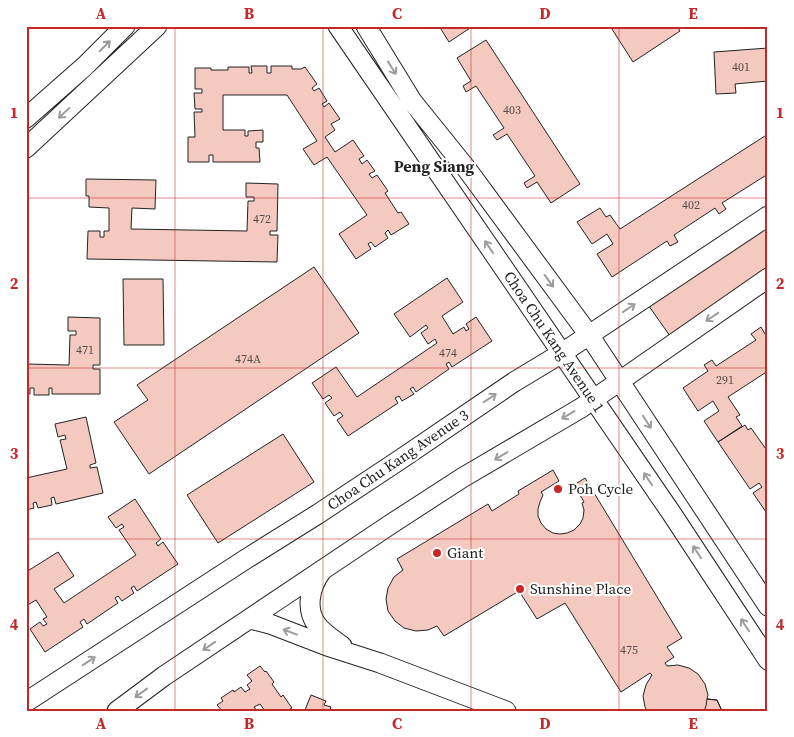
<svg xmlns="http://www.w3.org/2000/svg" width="794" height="737" font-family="'Source Serif 4',serif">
<rect width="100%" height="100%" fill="#fff"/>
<path fill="#f3c9c0" stroke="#222" d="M439,26H473L449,42Z
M610,26H677L680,31L633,62Z
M486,40L580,184L551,203L537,182L527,188L524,183L535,176L507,134L497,140L493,135L504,128L476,86L466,92L463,86L471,81L457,58Z
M768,48V81L735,84L736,93L716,94L714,52Z
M251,66H267V73H271V66H292V69H301L305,67L317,84L312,88L314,91L319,88L327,101L322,104L324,107L329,103L340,119L331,124L335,130L325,137L335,152L353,140L364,156L359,159L362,164L367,160L375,171L369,174L372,178L377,175L388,191L385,193L398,213L401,212L409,224L391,235L388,230L385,233L388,238L375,247L371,242L368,244L371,249L356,259L339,234L367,215L327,157L314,165L303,149L317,141L287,95H223V130H245V136H248V131L263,130V142H256V148H259L260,162H213V155H209V162H188V137H195L194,112H202V109H195L194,93H202V89H195V68H211V70H228V67H249V73H252Z
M768,134V174L722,203L726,209L719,214L715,208L674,235L678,242L670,246L667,241L612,277L597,254L613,244L607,234L592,244L577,222L600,208L606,217L610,215L620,229Z
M86,179L156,180L155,209L132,208L131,229L247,231L248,201H254V197H246V183L278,184L277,231H270V235H278L277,262L87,259L88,231H100V237H104V231H109V208L89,207V196H86Z
M768,205V270L670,336L639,292Z
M314,267L359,333L149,474L114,422L148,400L137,385Z
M447,278L463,302L442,316L453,334L464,327L466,331L469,329L466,324L476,317L492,341L452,367L449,362L446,364L449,369L416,392L413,387L410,389L414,394L402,401L399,396L395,398L398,403L348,436L337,420L343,416L340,412L334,416L325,403L332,398L329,395L323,399L312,383L336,367L357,397L437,343L435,339L428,344L421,333L428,328L426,325L410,337L394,314Z
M123,279H163L164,345H124Z
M68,317L100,318V365H93V369H100V394H52V388H49V395H34V388H30V394H26V364L69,365L70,335H76V331H68Z
M761,327L765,334L768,332V371L728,397L740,415L736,417L742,426L718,442L704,421L719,411L713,401L698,411L683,388L708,371L704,365L712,360L716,366L756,340L751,334Z
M86,417L96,463L90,465V468L97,467L103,493L56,504L54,497L51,498L52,505L38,508L36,502L33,503L34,508L26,510V478L67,469L60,440L66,439L65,435L58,437L55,424Z
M745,425L748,430L751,428L768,452V515L753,493L762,487L759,483L750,489L718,442Z
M283,434L314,482L218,543L187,495Z
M553,470L559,481L541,492L543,495L540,502L538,509V516L541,523L546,529L553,533L560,534L567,533L574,530L580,524L583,518L584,510L582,503L584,502L574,485L585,478L682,638L667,647L674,657L665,663L667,666L678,665L689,668L698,674L705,684L708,695L707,699L717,700L722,711H647L645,707L643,696L646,685L652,675L650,673L621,692L565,603L537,619L519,591L444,636L437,626L428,630L416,631L404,628L395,621L388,611L386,599L388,588L394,577L403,570L397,559L488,504L492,511L519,494L518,491Z
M135,499L161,539L156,543L158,546L163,542L178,564L137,591L134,586L131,588L134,593L122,601L118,596L115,598L118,603L87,624L84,619L80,622L83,627L45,652L30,629L40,622L43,626L47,624L43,619L47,617L36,600L26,606V572L58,552L74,576L54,589L64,603L136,555L119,530L124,527L122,524L116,528L108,517Z
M260,666L265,672L266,671L274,682L272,684L281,697L283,695L292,708L290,709L291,711H265L260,704L254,707L257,711H222L217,705L223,701L221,698L233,690L234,692L241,687L245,692L250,689L247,685L252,681L247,675Z
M311,695L326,701L324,705L331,707L330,710L332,711L305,710Z
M707,699L717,700L722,711H704L706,706Z"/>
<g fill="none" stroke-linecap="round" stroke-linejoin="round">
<g stroke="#222" stroke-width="21">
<path id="minor" d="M338,26L672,514L768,660
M366,26L412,101L466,168L589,335L768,606
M26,118L85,66L125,26
M26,148L157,26
M321,572C310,587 305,609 317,625C323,633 334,640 342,646
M250,619L270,624L327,646L380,663L506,711
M26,702L246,559L318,514L401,459L514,382L562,353L768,216
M117,711L164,676L391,524L462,478L581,408L768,278"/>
</g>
<use href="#minor" stroke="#fff" stroke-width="19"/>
</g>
<defs><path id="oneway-shaft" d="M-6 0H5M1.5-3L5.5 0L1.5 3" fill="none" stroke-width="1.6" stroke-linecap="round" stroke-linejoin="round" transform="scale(1.25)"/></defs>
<g stroke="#9c9c9c">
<use href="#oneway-shaft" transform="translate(105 46) rotate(-45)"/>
<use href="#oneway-shaft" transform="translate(392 68) rotate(58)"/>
<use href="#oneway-shaft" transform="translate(64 113) rotate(137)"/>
<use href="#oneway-shaft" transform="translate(489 247) rotate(-124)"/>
<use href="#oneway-shaft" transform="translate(549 281) rotate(54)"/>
<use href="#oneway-shaft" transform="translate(629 308) rotate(-34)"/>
<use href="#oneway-shaft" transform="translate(712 317) rotate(146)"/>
<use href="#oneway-shaft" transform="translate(490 398) rotate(-34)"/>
<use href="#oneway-shaft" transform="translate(568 415) rotate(149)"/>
<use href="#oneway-shaft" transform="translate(647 422) rotate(57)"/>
<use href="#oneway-shaft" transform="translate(501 456) rotate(149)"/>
<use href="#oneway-shaft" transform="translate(648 479) rotate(-124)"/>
<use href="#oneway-shaft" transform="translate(697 552) rotate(-123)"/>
<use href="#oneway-shaft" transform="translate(745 625) rotate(-123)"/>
<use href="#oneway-shaft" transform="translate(290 632) rotate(-159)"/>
<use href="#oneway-shaft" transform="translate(209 646) rotate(146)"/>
<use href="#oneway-shaft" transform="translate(89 661) rotate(-33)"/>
<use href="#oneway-shaft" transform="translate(141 693) rotate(144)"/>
</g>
<path fill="none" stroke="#c62828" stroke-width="1" stroke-opacity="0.55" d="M175,26V711M323,26V711M471,26V711M619,26V711M26,198H768M26,368H768M26,539H768"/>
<g fill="#c62828" stroke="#fff" stroke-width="2">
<circle cx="558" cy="489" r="5"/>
<circle cx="437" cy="553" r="5"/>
<circle cx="520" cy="589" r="5"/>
</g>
<g text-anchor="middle" stroke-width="4" stroke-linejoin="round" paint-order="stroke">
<g font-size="12" fill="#564c4a">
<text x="741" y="71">401</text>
<text x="512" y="114">403</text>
<text x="691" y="209">402</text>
<text x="262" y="223">472</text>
<text x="85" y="354">471</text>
<text x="448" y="357">474</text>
<text x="248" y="363">474A</text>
<text x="725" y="384">291</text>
<text x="629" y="654">475</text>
</g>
<g font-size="15" fill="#222" stroke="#fff">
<text transform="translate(554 342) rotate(56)" y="5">Choa Chu Kang Avenue 1</text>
<text transform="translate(398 460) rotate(-34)" y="5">Choa Chu Kang Avenue 3</text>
</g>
<g font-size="15" fill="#222" stroke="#fff" text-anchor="start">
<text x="568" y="494">Poh Cycle</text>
<text x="447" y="558">Giant</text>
<text x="530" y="594">Sunshine Place</text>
</g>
<g font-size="16" font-weight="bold" fill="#222" stroke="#fff">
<text x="434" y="172">Peng Siang</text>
</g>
</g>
<rect width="794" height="737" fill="none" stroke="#ffffff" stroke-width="55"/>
<rect x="28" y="28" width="738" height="682" fill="none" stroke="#c62828" stroke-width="2"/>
<g font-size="16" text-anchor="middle" font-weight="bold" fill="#c62828">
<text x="101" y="19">A</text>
<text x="249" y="19">B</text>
<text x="397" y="19">C</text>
<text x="545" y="19">D</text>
<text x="693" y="19">E</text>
<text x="14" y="118">1</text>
<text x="780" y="118">1</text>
<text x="14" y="289">2</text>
<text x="780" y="289">2</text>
<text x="14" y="459">3</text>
<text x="780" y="459">3</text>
<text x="14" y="630">4</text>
<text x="780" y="630">4</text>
<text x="101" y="729">A</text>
<text x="249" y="729">B</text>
<text x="397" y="729">C</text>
<text x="545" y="729">D</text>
<text x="693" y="729">E</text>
</g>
</svg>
